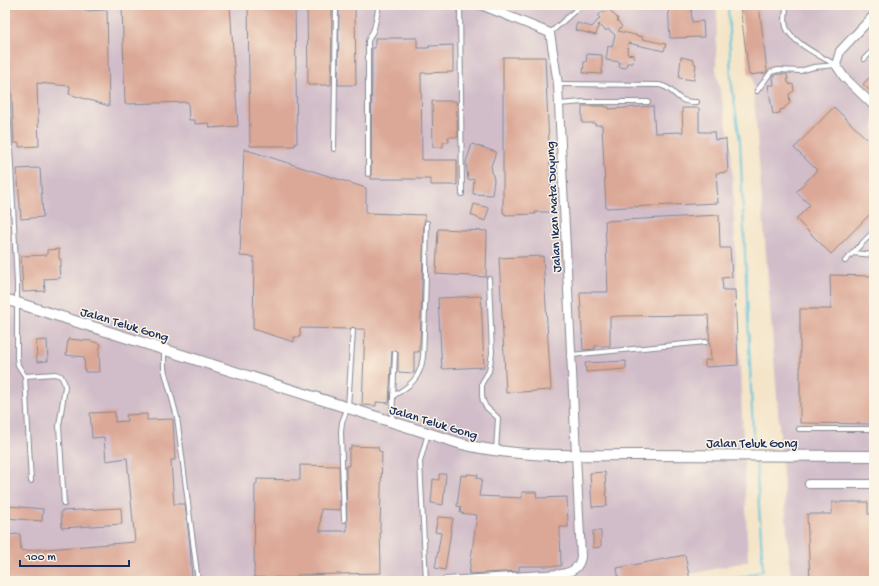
<svg xmlns="http://www.w3.org/2000/svg" width="879" height="586" font-family="'Gochi Hand',sans-serif">
<rect width="100%" height="100%" fill="#fcf5e5"/>
<filter id="ink" filterUnits="userSpaceOnUse"><feTurbulence type="fractalNoise" baseFrequency=".025" numOctaves="2"/><feDisplacementMap in="SourceGraphic" scale="8" xChannelSelector="R" yChannelSelector="G"/><feConvolveMatrix kernelMatrix="1 2 1 2 8 2 1 2 1" color-interpolation-filters="sRGB"/></filter>
<filter id="wash" filterUnits="userSpaceOnUse"><feTurbulence type="fractalNoise" baseFrequency=".012" numOctaves="4" result="noise"/><feDisplacementMap in="SourceGraphic" scale="16" xChannelSelector="R" yChannelSelector="G"/><feGaussianBlur stdDeviation="0.9" result="paint"/><feColorMatrix in="noise" values="0 0 0 0 0 0 0 0 0 0 0 0 0 0 0 0 0 1.4 0 .05"/><feComposite in="paint" operator="in"/></filter>
<g filter="url(#wash)">
<rect width="100%" height="100%" fill="#f4e5c9"/>
<path fill="#d1bdc9" d="M5,5H717L716,69L731,148L748,561L662,581H5Z
M747,5H874V581H791Z"/>
<g fill="none" stroke-linecap="round" stroke-linejoin="round">
<path stroke="#5ec3dc" stroke-width="2" d="M728,5L731,79L740,141L753,433L755,451
M725,581L747,576L763,570L756,459"/>
</g>
<g id="blocks">
<path fill="#dba796" d="M5,5H84V11L107,10L109,106L69,94L70,86L37,83L39,146L19,147V143H14L11,75L5,73Z
M122,5H230L238,126L210,128L209,123L195,124V120H189L188,102L125,104Z
M248,5H295L297,143H295V146H250Z
M307,5H332L331,85H308Z
M339,5H355L356,85H338Z
M668,5H691L692,22L703,21L704,37L670,38Z
M751,5H759L767,71L766,73L749,75L740,6Z
M609,9L618,19L617,21L622,26L618,31L643,37L642,39L666,44L664,51L628,43L627,54L634,55L633,63H627L626,68L619,67L620,62L606,60L608,46L612,47L615,35L608,29L606,31L599,24L596,35L575,30L577,23L592,27L600,18L598,16L603,11L605,13Z
M375,38H417V48H429V46L453,45V72L421,73L422,160H457V185H431V179H371L372,48H375Z
M587,54L602,55V74L583,73L584,62H586Z
M503,57H545L552,212H535L536,214L505,215V213H503Z
M681,57L694,60V63L696,64L694,80L679,78Z
M874,73V95L863,84Z
M778,74H787L788,83H790V85L793,84L794,91L789,94L790,103L784,108V109L780,110V113L773,114L768,85H774L773,76Z
M432,101H456L458,137H448L449,142H443V147H433Z
M582,106H605V107H609V109L653,106L655,133L683,132L682,108H699V132H714L715,140L726,139L728,172L716,173L718,203L606,208L602,125H595V123H582Z
M834,107L874,146V210L831,254L796,219L810,205L796,192L817,170L794,148Z
M472,144L496,152L491,166L494,180L492,195L473,194L474,179L468,180L466,162Z
M244,149L366,188V213L425,215V220L424,223L420,345H419V352H414V373L398,372V352L396,350L392,351L389,403L376,402V406L362,405L365,329H356L353,327L350,329L300,328V337H294V342L253,329L254,257L240,256Z
M40,168L43,217L21,219L17,169Z
M474,204L489,208L485,221L471,215Z
M719,215L720,248H730L732,277L722,278L723,290H735L738,365L705,367V360H711L708,315L618,316L610,317V346H595V349L583,350L580,292H608L605,221Z
M438,229L487,231L486,277L436,274Z
M59,249V259H61V266H59L60,278L44,279L45,291L23,292L21,256L47,255V250Z
M543,256L551,390L506,393L499,258Z
M830,275L874,276V424L800,423V309H831Z
M481,296L484,367L442,369L438,298Z
M68,339L91,341L101,344L99,351L100,372H85L84,357L66,355Z
M47,340L48,361L37,362L36,341Z
M626,361V369L586,372L585,363Z
M115,412V422L127,421L126,415L147,414V420L173,419L175,460H171L174,504H185L190,544L192,581H8L5,535L20,534L21,551L135,542L127,458L106,461L104,437L92,438L90,413Z
M351,446L378,447L379,451L382,452L380,527L381,573L297,575V578L254,577L255,484H257V479L300,480V465L339,466L340,510L321,509L320,531H347L346,466H349V449H351Z
M605,472L607,506L592,507L590,473Z
M439,474H446L443,505L431,503L433,479L439,480Z
M467,474L478,475L477,478L482,479L479,496L522,498V492H536L537,498L567,497L568,527H560L561,566H519V571L469,574L477,515L460,513L461,507L457,506L461,475L467,476Z
M832,502H868V514H874V581H810L807,514H832Z
M8,506L43,509L42,521L6,518Z
M121,508L122,524L62,528L61,511Z
M438,517L453,518L445,570L435,568L441,533L435,532Z
M593,531H601V547L593,548Z
M685,555L690,580L619,581L617,568Z"/>
</g>
</g>
<g filter="url(#ink)">
<use href="#blocks" fill-opacity="0" stroke="#888a94" stroke-width="1"/>
<g fill="none" stroke-linecap="round" stroke-linejoin="round">
<g stroke="#888a94" stroke-width="6">
<path id="service" d="M460,5L462,194
M786,5C786,12 784,21 786,27C791,42 822,57 836,65
M550,33L578,8L584,5
M864,59L874,49
M558,84L659,85C677,88 673,103 697,102
M7,89L17,283V358L18,365L25,376L55,374L61,376L64,382L65,387L59,426L64,504
M757,91L771,72L778,70L800,71L814,67L836,65
M559,104L583,102H648
M334,149L336,5
M368,174V41L374,29L379,5
M853,253L874,255
M845,261L874,231
M489,279L492,353L489,371L482,383V396L483,401L486,407L498,418L496,450
M164,349V369L177,417L198,581
M571,355L706,342
M25,376L31,481
M393,396C403,390 413,384 418,374C425,361 423,345 424,331C426,295 426,259 427,223
M392,421L395,353
M799,429H874
M344,520L341,432L342,422L348,407L353,330
M426,581L420,462L428,433"/>
</g>
<g stroke="#888a94" stroke-width="10">
<path id="minor" d="M874,15L840,51L836,65L844,77L874,106
M809,484H874
M446,581L561,574C571,572 579,569 581,557L558,84L550,33L481,5"/>
</g>
<g stroke="#888a94" stroke-width="12">
<path id="tertiary" d="M5,299L462,444C518,458 577,455 634,455C714,455 794,455 874,456"/>
</g>
<use href="#service" stroke="#fff" stroke-width="4"/>
<use href="#minor" stroke="#fff" stroke-width="8"/>
<use href="#tertiary" stroke="#fff" stroke-width="10"/>
</g>
</g>
<g text-anchor="middle" stroke-width="3" stroke-linejoin="round" paint-order="stroke">
<g font-size="13" fill="#1b2f5e" stroke="#fcf5e5">
<text transform="translate(552 207) rotate(-93)" y="5">Jalan Ikan Mata Duyung</text>
<text transform="translate(125 323) rotate(17)" y="5">Jalan Teluk Gong</text>
<text transform="translate(434 421) rotate(17)" y="5">Jalan Teluk Gong</text>
<text x="752" y="447">Jalan Teluk Gong</text>
</g>
</g>
<rect width="879" height="586" fill="none" stroke="#fcf5e5" stroke-width="20"/>
<path d="M20 560v6h109v-6" fill="none" stroke="#1b2f5e" stroke-width="2"/>
<text x="26" y="560" font-size="12" fill="#1b2f5e" stroke="#fcf5e5" stroke-width="3" paint-order="stroke">100 m</text>
</svg>
